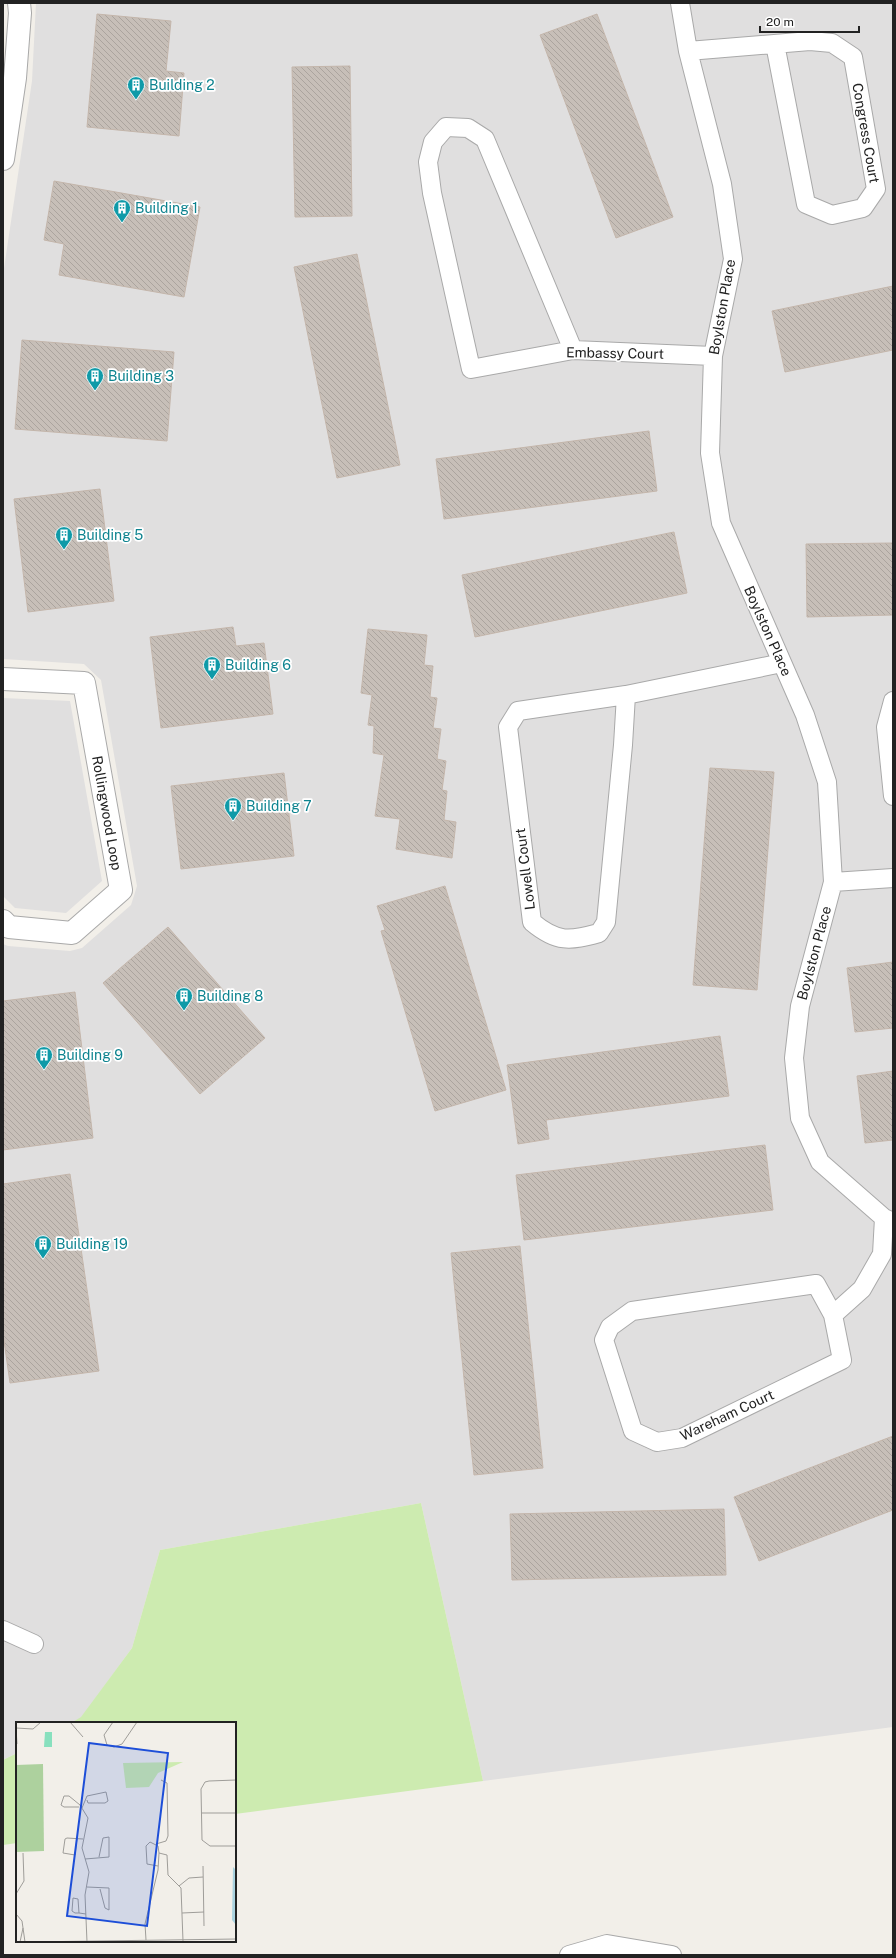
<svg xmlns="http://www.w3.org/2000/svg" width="896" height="1958" font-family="'Public Sans',sans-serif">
<defs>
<pattern id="building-back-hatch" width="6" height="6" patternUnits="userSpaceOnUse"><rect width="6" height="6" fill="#c7bfb8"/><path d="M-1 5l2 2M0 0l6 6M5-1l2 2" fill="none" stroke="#aba49e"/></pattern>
</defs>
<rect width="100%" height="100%" fill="#f2efe9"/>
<path fill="#e0dfdf" d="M36,3H893V1727L483,1781L421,1503L160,1550L132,1648L81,1718L71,1723H17V1753L3,1760V944L8,946L70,951L82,948L131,905L137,886L101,680L84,664L3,659V275L32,81Z
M3,698L70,701L102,881L66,913L15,908L3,896Z"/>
<path fill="#cdebb0" d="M421,1503L483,1781L235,1814V1723H71L81,1717L132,1648L160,1550Z
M17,1753V1843L3,1845V1760Z"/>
<path fill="url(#building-back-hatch)" stroke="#c4b6ab" d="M97,14L171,21L166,71L184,73L179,136L87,127Z
M597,14L673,217L616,238L540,35Z
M350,66L352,216L295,217L292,67Z
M54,181L200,207L184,297L59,275L64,244L44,240Z
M357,254L400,465L337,478L294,267Z
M893,286V350L785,372L772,311Z
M22,340L174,352L167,441L15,429Z
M649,431L657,491L444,519L436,459Z
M100,489L114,601L28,612L14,499Z
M674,532L687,593L475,637L462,575Z
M893,543V615L807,617L806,544Z
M233,627L236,646L264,643L273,714L161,728L150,637Z
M368,629L427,635L424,665L433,666L430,697L437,698L433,728L441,729L437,759L446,761L442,790L447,791L444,820L456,822L452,858L396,849L400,819L375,816L384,755L373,753L374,726L368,725L372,695L361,693Z
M710,768L774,772L757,990L693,985Z
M284,773L294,856L181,869L171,786Z
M445,886L506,1090L435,1111L381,931L385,930L377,906Z
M168,927L265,1038L200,1094L103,983Z
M893,962V1028L855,1032L847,968Z
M75,992L93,1138L3,1150V1001Z
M720,1036L729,1096L546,1120L549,1139L518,1144L507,1065Z
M893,1071V1140L865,1143L857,1076Z
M765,1145L773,1210L524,1240L516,1175Z
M70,1174L99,1371L10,1383L3,1334V1184Z
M520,1246L543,1468L474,1475L451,1253Z
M893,1436V1510L759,1561L734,1497Z
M724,1509L726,1575L512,1580L510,1514Z"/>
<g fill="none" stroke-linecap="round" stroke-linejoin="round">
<g stroke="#a9a9a9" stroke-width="20">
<path id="lane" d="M680,3L688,51L722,184L733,259L713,356L710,453L721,523L805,715L827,782L833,882L800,1006L794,1058L800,1118L820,1162L884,1218L893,1222
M688,51L810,41L832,43L853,57L876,189L863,208L832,215L806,204L775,44
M573,350L485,139L468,128L446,127L433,142L428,162L432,193L471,369L573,350L713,356
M626,695L623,745L606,922L599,933C570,941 557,943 532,922L508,727L518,711L626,695L782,663
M893,701L886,727L893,796
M833,882L893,878
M816,1284L833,1315L842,1360L682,1438L657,1442L633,1431L604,1340L610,1327L632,1311Z
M833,1315L862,1289L882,1254L884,1218
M3,1630L34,1644
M569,1955L607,1944L672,1955"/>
</g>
<g stroke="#a9a9a9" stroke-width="24">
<path id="street" d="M3,159L15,78L20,13L19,3
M3,679L84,683L121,890L72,933L9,927L3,921"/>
</g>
<use href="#lane" stroke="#fff" stroke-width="18"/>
<use href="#street" stroke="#fff" stroke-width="22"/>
</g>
<defs>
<g id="building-pin" transform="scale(0.9)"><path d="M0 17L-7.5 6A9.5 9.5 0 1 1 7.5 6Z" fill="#0f9aa8" stroke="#fff"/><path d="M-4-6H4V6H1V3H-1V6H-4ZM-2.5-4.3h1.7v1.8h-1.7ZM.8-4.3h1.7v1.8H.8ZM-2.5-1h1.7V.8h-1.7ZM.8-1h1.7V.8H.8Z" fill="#fff"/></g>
</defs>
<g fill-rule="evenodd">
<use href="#building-pin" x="136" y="85"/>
<use href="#building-pin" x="122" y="208"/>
<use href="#building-pin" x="95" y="376"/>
<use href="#building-pin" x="64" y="535"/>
<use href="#building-pin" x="212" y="665"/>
<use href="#building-pin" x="233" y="806"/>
<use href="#building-pin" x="184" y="996"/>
<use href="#building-pin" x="44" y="1055"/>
<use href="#building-pin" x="43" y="1244"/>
</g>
<g text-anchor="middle" stroke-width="3.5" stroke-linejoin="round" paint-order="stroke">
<g font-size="14" fill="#0d838f" stroke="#fff" text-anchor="start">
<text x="149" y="90">Building 2</text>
<text x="135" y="213">Building 1</text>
<text x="108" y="381">Building 3</text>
<text x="77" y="540">Building 5</text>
<text x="225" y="670">Building 6</text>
<text x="246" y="811">Building 7</text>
<text x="197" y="1001">Building 8</text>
<text x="57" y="1060">Building 9</text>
<text x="56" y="1249">Building 19</text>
</g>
<g font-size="14" fill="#222" stroke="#fff">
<text transform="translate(866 133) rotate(80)" y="5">Congress Court</text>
<text transform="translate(722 307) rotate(-80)" y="5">Boylston Place</text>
<text transform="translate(615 353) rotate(1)" y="5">Embassy Court</text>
<text transform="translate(768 631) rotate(66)" y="5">Boylston Place</text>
<text transform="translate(107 813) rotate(80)" y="5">Rollingwood Loop</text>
<text transform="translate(525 869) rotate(-97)" y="5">Lowell Court</text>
<text transform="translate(814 953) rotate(-75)" y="5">Boylston Place</text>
<text transform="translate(727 1415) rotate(-25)" y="5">Wareham Court</text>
</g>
</g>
<g transform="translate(16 1722)">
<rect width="220" height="220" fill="#f2efe9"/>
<path d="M167,40L142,51L133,65L110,66L107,41Z" fill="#cdebb0"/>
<path d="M27,42L28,129L0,130V43Z" fill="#add19e"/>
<path d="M29,10H36V25H28Z" fill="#88e0be"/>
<path d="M217,145L220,148V203L216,198Z" fill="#aad3df"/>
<path fill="none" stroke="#9f9d99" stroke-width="1" d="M54,0L67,15M97,0L88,13L91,23L98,25L106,22L121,0M0,6L17,7L25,0M0,6L1,22M220,58L193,59L189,60L185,67L186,118L194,124H220M63,85H48L45,83L48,74H53L64,83L72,96L66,126L73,150L69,173L71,220M66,86L71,74L90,70L92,79L89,81H72L71,78M185,91H220M61,116L59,133L47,131L49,117L51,116L67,117M140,122L150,119L152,114L151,61L145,58M143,131L151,133L152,153L165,166L167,219M69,137L93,135V115L87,116L83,135M187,144L188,204M163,164L173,156L187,155M71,165L93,166V188L89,186L84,167M0,172L8,159L7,131M63,191L62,177L57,176L56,189L59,191H63L70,192M166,191L188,190M0,192L6,199L9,220M130,218L129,202L142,148L143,131L142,124L134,120L130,124L131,142L142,144M4,220L7,206M11,220L220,217"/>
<path fill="#1d4ed8" fill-opacity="0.15" stroke="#1d4ed8" stroke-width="2" d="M73,21L152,31L131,204L51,194Z"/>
<rect width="220" height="220" fill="none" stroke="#222" stroke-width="2"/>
</g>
<rect width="896" height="1958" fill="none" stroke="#222222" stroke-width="8"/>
<path d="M760 26v6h99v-6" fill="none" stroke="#222222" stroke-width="2"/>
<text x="766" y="26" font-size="12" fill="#222222" stroke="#ffffff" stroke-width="3" paint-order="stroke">20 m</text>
</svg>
